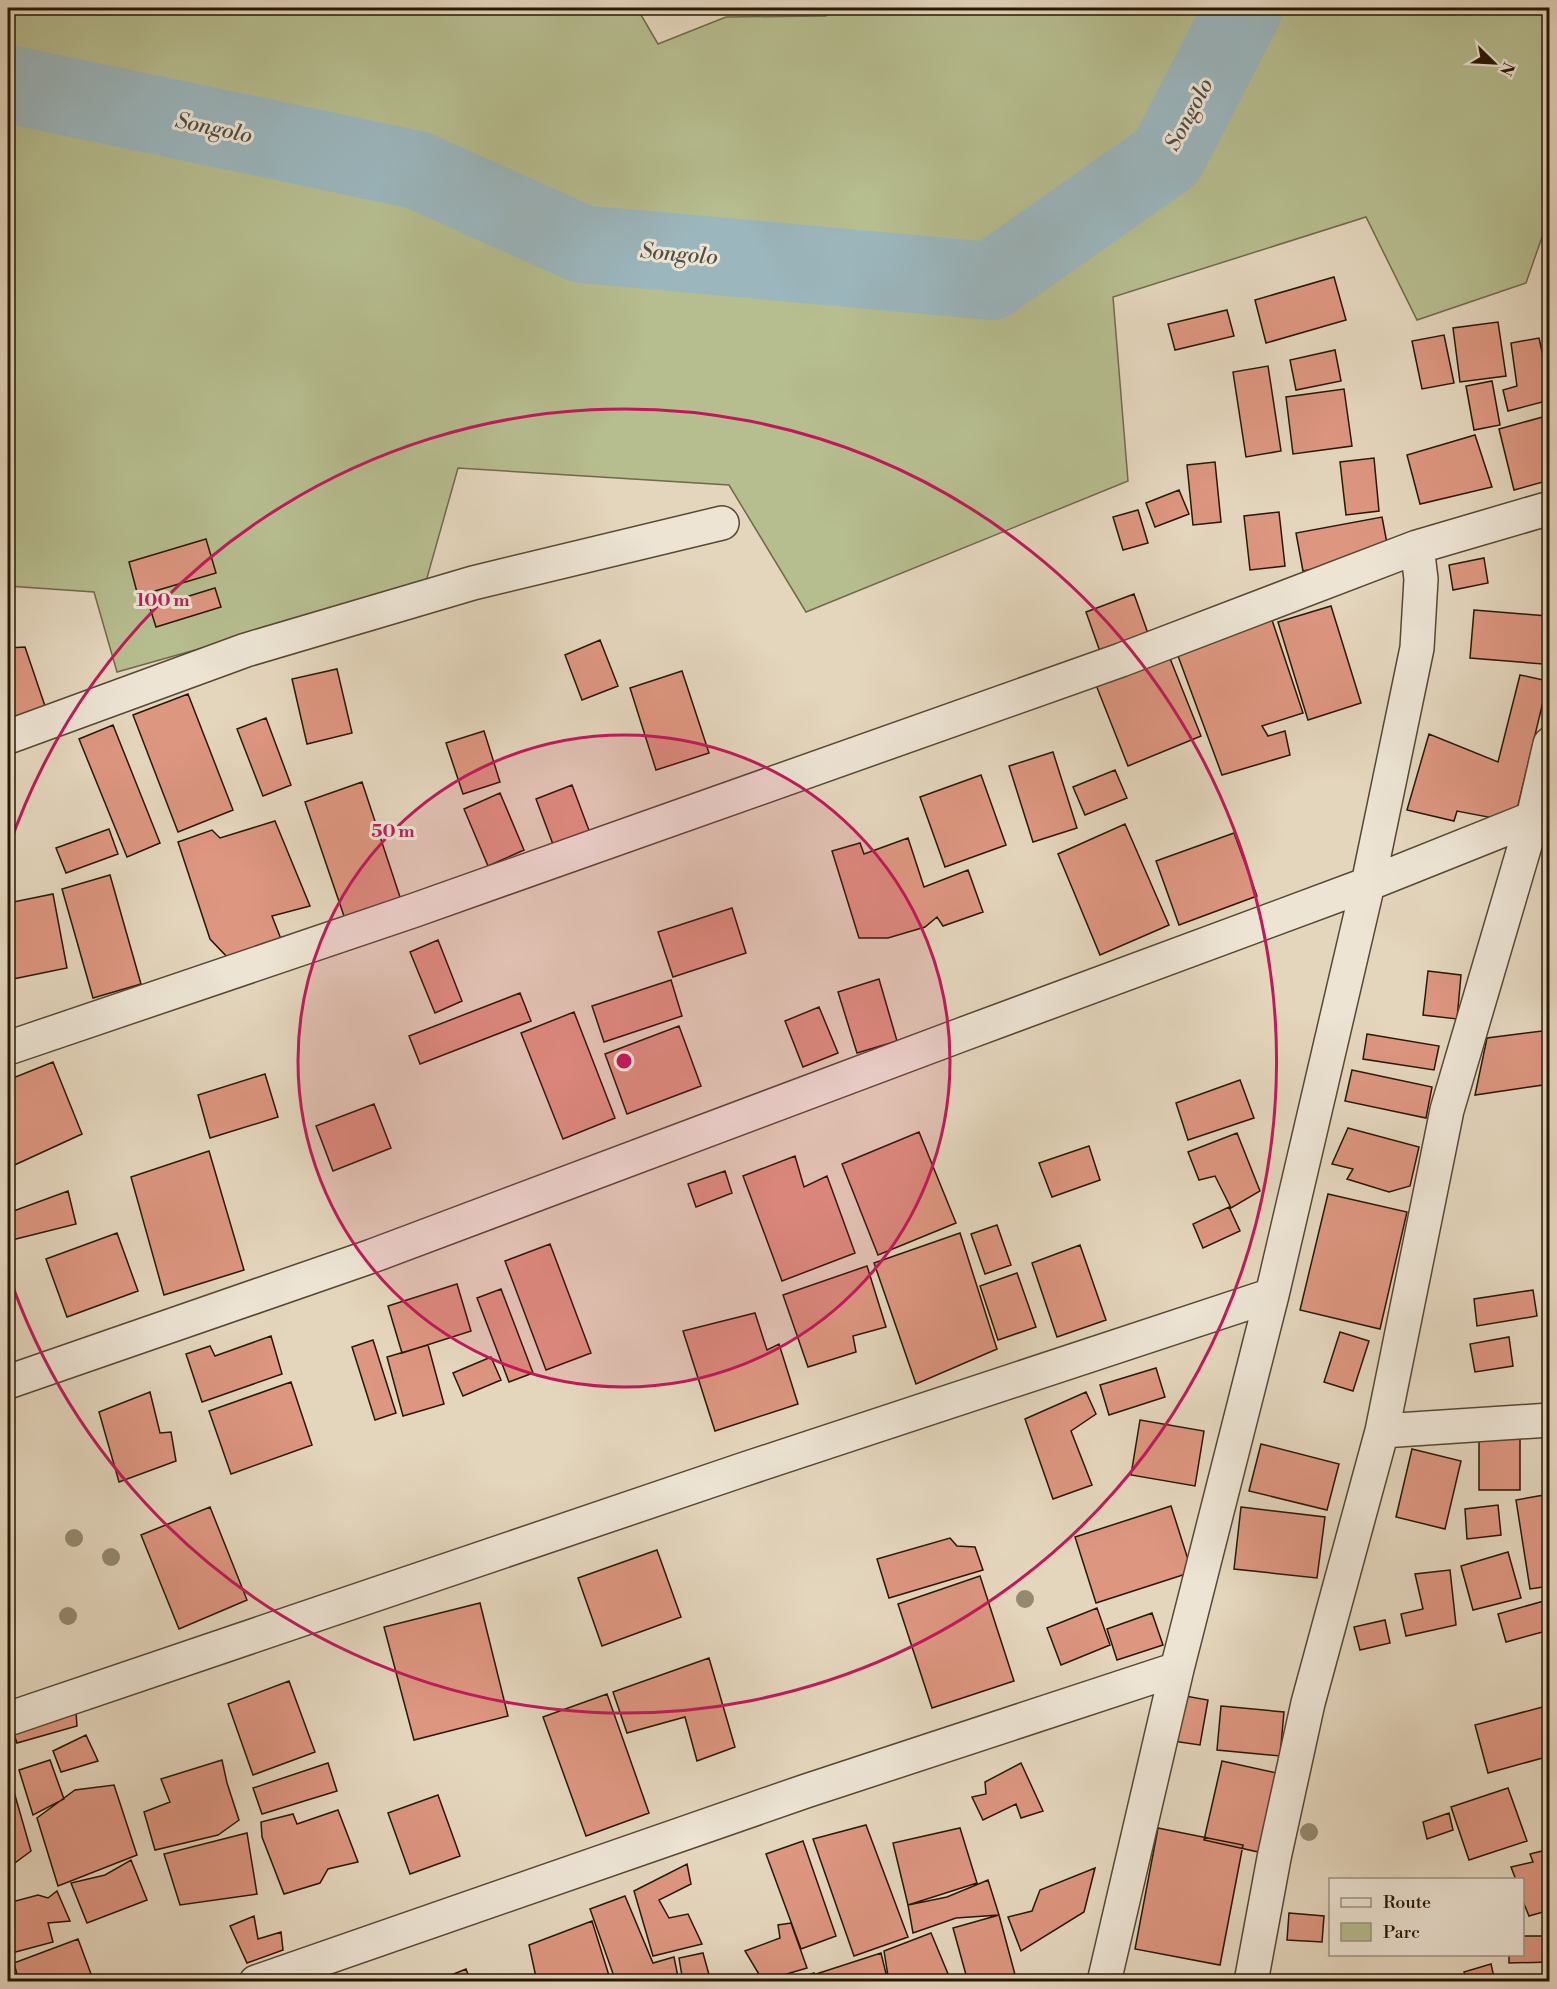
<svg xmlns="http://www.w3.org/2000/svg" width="1557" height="1989" font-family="'Libre Bodoni',serif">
<rect width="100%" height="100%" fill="#e4d6bd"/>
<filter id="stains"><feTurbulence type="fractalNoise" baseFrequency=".00333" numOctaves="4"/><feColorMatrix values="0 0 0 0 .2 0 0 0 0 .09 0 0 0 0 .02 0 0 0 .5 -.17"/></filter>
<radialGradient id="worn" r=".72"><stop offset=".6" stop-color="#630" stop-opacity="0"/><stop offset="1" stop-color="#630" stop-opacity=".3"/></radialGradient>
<path fill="#b6bd8f" stroke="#6f6a4a" stroke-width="1.5" d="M8,8H637L658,44L726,17L826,16L833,8H1549V217L1526,283L1417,320L1366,217L1113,297L1128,481L806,612L729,485L458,468L425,585L117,672L94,592L8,586Z"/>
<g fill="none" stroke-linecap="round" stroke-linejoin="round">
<path stroke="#9bb6bd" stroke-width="78" d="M8,84L417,170L582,244L991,281L1167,157L1244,8"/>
</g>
<path fill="#dd9680" stroke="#281805" stroke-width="1.5" d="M1334,277L1346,320L1266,343L1255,300Z
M1227,310L1234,336L1175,350L1168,324Z
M1498,322L1506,376L1460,382L1453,328Z
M1444,335L1454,383L1422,389L1412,341Z
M1539,338L1550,388V400L1508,411L1503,390L1517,386L1511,343Z
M1335,350L1341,381L1296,390L1290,360Z
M1268,366L1281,451L1246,457L1233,372Z
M1492,381L1500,425L1474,430L1466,386Z
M1344,389L1352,446L1293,454L1286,397Z
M1550,415V480L1514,490L1499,429Z
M1475,435L1492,487L1420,504L1407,455Z
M1374,458L1379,511L1346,515L1340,462Z
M1215,462L1221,522L1193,525L1187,465Z
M1179,490L1189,514L1155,527L1146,503Z
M1138,510L1148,543L1123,550L1113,517Z
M1279,512L1285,566L1250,570L1244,516Z
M1382,517L1389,554L1303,571L1296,533Z
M206,539L216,573L138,596L129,562Z
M1484,558L1488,583L1453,590L1449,565Z
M215,588L221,607L156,627L150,608Z
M1134,594L1151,642L1103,660L1086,612Z
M1331,606L1361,703L1308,720L1278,622Z
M1474,610L1547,616L1543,664L1470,658Z
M1272,620L1303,713L1262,726L1268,736L1285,731L1290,755L1222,775L1178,656Z
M600,640L618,686L582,700L565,655Z
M25,647L45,706L8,719V648Z
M1169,656L1201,736L1128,766L1096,685Z
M337,669L352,733L307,744L292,679Z
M682,671L709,753L656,770L630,688Z
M1520,675L1548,681L1514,822L1457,811L1454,821L1407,810L1429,734L1498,762Z
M188,694L233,810L178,832L133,715Z
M266,718L291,785L263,796L237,729Z
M113,725L160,843L127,857L79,739Z
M484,731L500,782L463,794L446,743Z
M1053,752L1077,828L1033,842L1009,766Z
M1115,770L1127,798L1085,815L1073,787Z
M981,775L1006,845L945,867L920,797Z
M362,782L401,900L345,919L305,802Z
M572,785L590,833L554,847L536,799Z
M500,793L524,850L488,866L464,809Z
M275,821L310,906L272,916L281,939L231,961L210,939L178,842L212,830L220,838Z
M1125,824L1169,925L1100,955L1058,854Z
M109,829L118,854L66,873L56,848Z
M1234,833L1257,896L1179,925L1156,861Z
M908,838L924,887L968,870L983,912L943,926L937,917L925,927L888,938H859L832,851L860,843L864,854Z
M110,875L141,984L93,998L62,889Z
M53,894L67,968L8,980V903Z
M732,908L746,953L673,977L658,932Z
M438,940L462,1001L435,1013L410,952Z
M1428,971L1461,975L1457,1019L1423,1015Z
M879,979L897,1041L857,1053L838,992Z
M671,980L682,1016L604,1042L592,1006Z
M520,993L531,1021L420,1064L409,1036Z
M819,1007L838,1053L803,1067L785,1021Z
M574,1012L615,1118L563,1139L521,1033Z
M679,1026L701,1086L627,1114L605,1054Z
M1550,1030V1084L1475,1095L1487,1038Z
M1367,1034L1439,1046L1434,1070L1363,1059Z
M53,1062L82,1134L8,1168V1080Z
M1352,1070L1432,1087L1426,1118L1345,1101Z
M265,1074L278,1117L210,1138L198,1095Z
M1240,1080L1254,1118L1188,1140L1176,1103Z
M374,1104L391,1148L333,1171L316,1126Z
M1348,1128L1419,1147L1410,1186L1389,1192L1347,1179L1353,1169L1332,1164Z
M919,1132L956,1223L878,1255L842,1164Z
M1237,1133L1260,1191L1231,1208L1215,1176L1199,1180L1188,1152Z
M1089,1146L1100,1180L1052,1197L1039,1163Z
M209,1151L244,1270L164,1295L131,1177Z
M795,1156L804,1187L827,1176L855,1253L782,1281L743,1176Z
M725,1171L732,1193L696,1207L688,1184Z
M68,1191L76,1224L8,1241V1213Z
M1328,1194L1407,1212L1380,1329L1300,1310Z
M1229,1207L1240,1231L1203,1248L1193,1224Z
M997,1225L1011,1265L985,1274L971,1234Z
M117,1233L138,1291L67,1317L46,1259Z
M960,1233L997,1349L916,1384L874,1263Z
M550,1244L591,1353L546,1370L505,1261Z
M1080,1245L1106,1320L1057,1337L1032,1263Z
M867,1266L886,1327L853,1336L856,1352L808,1367L783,1295Z
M1017,1273L1036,1327L998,1340L980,1286Z
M457,1284L471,1331L402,1353L388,1306Z
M501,1289L533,1373L509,1382L477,1298Z
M1533,1290L1537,1316L1477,1326L1474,1299Z
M755,1313L767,1350L779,1344L798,1404L715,1431L683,1331Z
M1340,1332L1369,1341L1353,1391L1324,1382Z
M271,1336L282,1374L202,1402L186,1354L210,1346L215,1356Z
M1509,1337L1513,1366L1475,1372L1470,1344Z
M373,1340L396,1413L375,1420L352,1347Z
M428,1345L444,1404L403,1416L387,1357Z
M491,1357L501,1380L463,1396L453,1373Z
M1156,1368L1165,1397L1109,1415L1100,1385Z
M291,1382L312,1445L231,1474L209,1411Z
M150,1392L160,1433L171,1432L176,1461L119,1482L99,1412Z
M1086,1392L1096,1414L1071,1431L1092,1485L1053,1499L1025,1419Z
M1140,1420L1204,1431L1195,1486L1131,1475Z
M1479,1435H1520V1490H1479Z
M1261,1444L1339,1464L1327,1510L1249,1491Z
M1412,1449L1461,1461L1445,1529L1396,1517Z
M1550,1494V1586L1530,1589L1516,1500Z
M1498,1505L1501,1535L1467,1539L1465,1509Z
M1171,1506L1192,1572L1096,1603L1075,1537Z
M210,1507L247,1600L179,1629L141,1535Z
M1241,1507L1325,1517L1317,1578L1234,1569Z
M950,1538L957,1546L975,1547L983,1570L889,1598L877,1559Z
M657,1550L681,1617L602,1646L578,1578Z
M1508,1552L1521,1598L1473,1610L1461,1566Z
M1450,1570L1456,1625L1406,1636L1401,1614L1423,1609L1415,1574Z
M980,1576L1014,1681L932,1708L898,1604Z
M1544,1601L1550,1630L1506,1642L1498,1614Z
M480,1603L508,1716L414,1740L384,1627Z
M1097,1608L1110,1645L1061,1665L1047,1628Z
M1152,1613L1163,1645L1117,1660L1107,1629Z
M1385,1620L1390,1643L1360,1650L1354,1627Z
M709,1658L735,1747L697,1761L685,1717L627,1733L613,1692Z
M289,1681L315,1752L253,1775L228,1704Z
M74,1684L77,1726L17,1743L8,1718Z
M607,1694L649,1813L586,1836L543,1717Z
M1174,1694L1208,1700L1200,1745L1166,1740Z
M1550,1705V1756L1488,1773L1475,1725Z
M1221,1706L1284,1712L1280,1756L1217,1750Z
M86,1735L98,1761L61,1772L53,1751Z
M50,1760L64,1799L33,1815L19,1770Z
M222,1760L227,1783L239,1820L218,1835L155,1850L144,1812L170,1802L161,1779Z
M1222,1761L1281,1774L1263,1853L1204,1840Z
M328,1763L337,1791L262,1814L253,1788Z
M1021,1763L1043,1811L1021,1818L1016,1804L983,1820L972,1797L986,1794L985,1782Z
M8,1778H10L31,1851L8,1868Z
M114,1785L137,1855L58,1886L37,1818L75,1790Z
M1508,1788L1527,1841L1469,1860L1451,1807Z
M438,1795L460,1856L410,1874L388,1813Z
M338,1810L358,1862L328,1869L320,1883L284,1894L262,1837L261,1822L293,1814L297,1824Z
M1449,1813L1453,1830L1427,1839L1423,1822Z
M866,1825L908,1937L854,1956L813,1839Z
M960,1828L977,1883L908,1905L893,1843Z
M1158,1828L1243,1845L1220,1965L1135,1949Z
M247,1833L257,1894L180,1905L164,1854Z
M803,1841L836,1936L801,1949L766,1854Z
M1550,1849V1910L1529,1916L1522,1899V1880H1516L1511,1867L1533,1862L1530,1854Z
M131,1860L147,1900L87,1923L71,1883L105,1875Z
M687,1864L691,1884L659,1900L669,1918L688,1914L702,1944L653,1956L634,1891Z
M1095,1868L1084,1912L1021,1951L1008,1917L1032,1911L1040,1890Z
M988,1880L999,1915L956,1918L913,1933L908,1905L947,1897Z
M57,1891L70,1921L48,1923L53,1942L8,1954V1903L38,1895L48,1898Z
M625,1896L653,1963L674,1957L679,1982H616L590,1909Z
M1289,1913L1324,1916L1322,1942L1287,1940Z
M999,1915L1017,1982H968L953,1928Z
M254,1916L258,1939L281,1932L283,1950L247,1963L230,1926Z
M592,1921L611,1982H537L529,1945Z
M791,1923L807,1968L763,1981L745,1951L780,1938L778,1925Z
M931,1933L951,1981L889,1982L884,1951Z
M1522,1936H1550V1962L1509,1963V1954H1522Z
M78,1939L94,1982H19L14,1963Z
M703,1953L711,1982H683L679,1958Z
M881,1953L888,1982H815L813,1975Z
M1491,1964L1495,1982H1467L1464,1972Z
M466,1969L471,1982H434Z
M814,1973L816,1982H786Z
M1498,1975H1550V1982H1498Z"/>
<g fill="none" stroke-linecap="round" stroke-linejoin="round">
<g stroke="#574833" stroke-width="36">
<path id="street" d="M8,737L246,650L473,583L722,523
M8,1048L415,910L1121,660L1417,547L1550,508
M8,1382L372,1256L958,1036L1368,884L1533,818
M1382,1431L1550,1420
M8,1719L742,1470L1272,1295
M256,1982L806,1791L1177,1669
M1104,1982L1177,1669L1272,1295L1368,884L1417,648L1421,579L1417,547
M1251,1982L1274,1858L1308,1703L1382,1431L1447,1110L1533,818L1550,744"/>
</g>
<use href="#street" stroke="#ede4d4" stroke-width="33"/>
</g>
<g fill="#94896e">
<circle cx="74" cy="1538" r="9"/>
<circle cx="111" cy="1557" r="9"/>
<circle cx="1025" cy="1599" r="9"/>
<circle cx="68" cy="1616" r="9"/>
<circle cx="1309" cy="1832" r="9"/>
</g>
<circle cx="624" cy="1061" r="326" fill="#c2185b" fill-opacity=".12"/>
<g fill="none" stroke="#c2185b" stroke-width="3">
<circle cx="624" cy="1061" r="326"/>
<path d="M8 849A652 652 0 1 1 8 1273"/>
</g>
<g text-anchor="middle" stroke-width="6" stroke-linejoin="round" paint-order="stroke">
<g font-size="22" font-style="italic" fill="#504f45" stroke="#ede4d4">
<text transform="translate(1188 114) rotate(-62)" y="8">Songolo</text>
<text transform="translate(214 127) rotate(12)" y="8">Songolo</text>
<text transform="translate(679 253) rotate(5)" y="8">Songolo</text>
</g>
</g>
<circle cx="624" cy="1061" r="9" fill="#c2185b" stroke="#ede4d4" stroke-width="3"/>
<g font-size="18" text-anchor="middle" font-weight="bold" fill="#c2185b" stroke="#ede4d4" stroke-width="6" stroke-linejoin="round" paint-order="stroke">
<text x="163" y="606">100 m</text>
<text x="393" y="837">50 m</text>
</g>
<rect width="1557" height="1989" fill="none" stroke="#e4d6bd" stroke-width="30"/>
<rect x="9" y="9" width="1539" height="1971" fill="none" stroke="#281805" stroke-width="3"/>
<rect x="15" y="15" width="1527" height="1959" fill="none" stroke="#281805" stroke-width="1.5"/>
<rect x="1329" y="1878" width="195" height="78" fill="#ede4d4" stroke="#9e9281" stroke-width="1.5"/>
<rect x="1341" y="1898" width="30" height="9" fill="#ede4d4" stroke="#9e9281" stroke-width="1.5"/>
<text x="1383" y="1908" font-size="18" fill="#281805">Route</text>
<rect x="1341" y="1923" width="30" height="18" fill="#b6bd8f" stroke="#9e9281" stroke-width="1.5"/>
<text x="1383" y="1938" font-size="18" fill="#281805">Parc</text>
<g transform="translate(1494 63) rotate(114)" stroke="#ede4d4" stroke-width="4.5" paint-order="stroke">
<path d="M0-4.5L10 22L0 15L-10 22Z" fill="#281805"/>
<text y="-9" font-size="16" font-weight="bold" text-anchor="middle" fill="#281805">N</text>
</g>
<rect width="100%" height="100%" filter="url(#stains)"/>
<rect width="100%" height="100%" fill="url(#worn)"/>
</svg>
